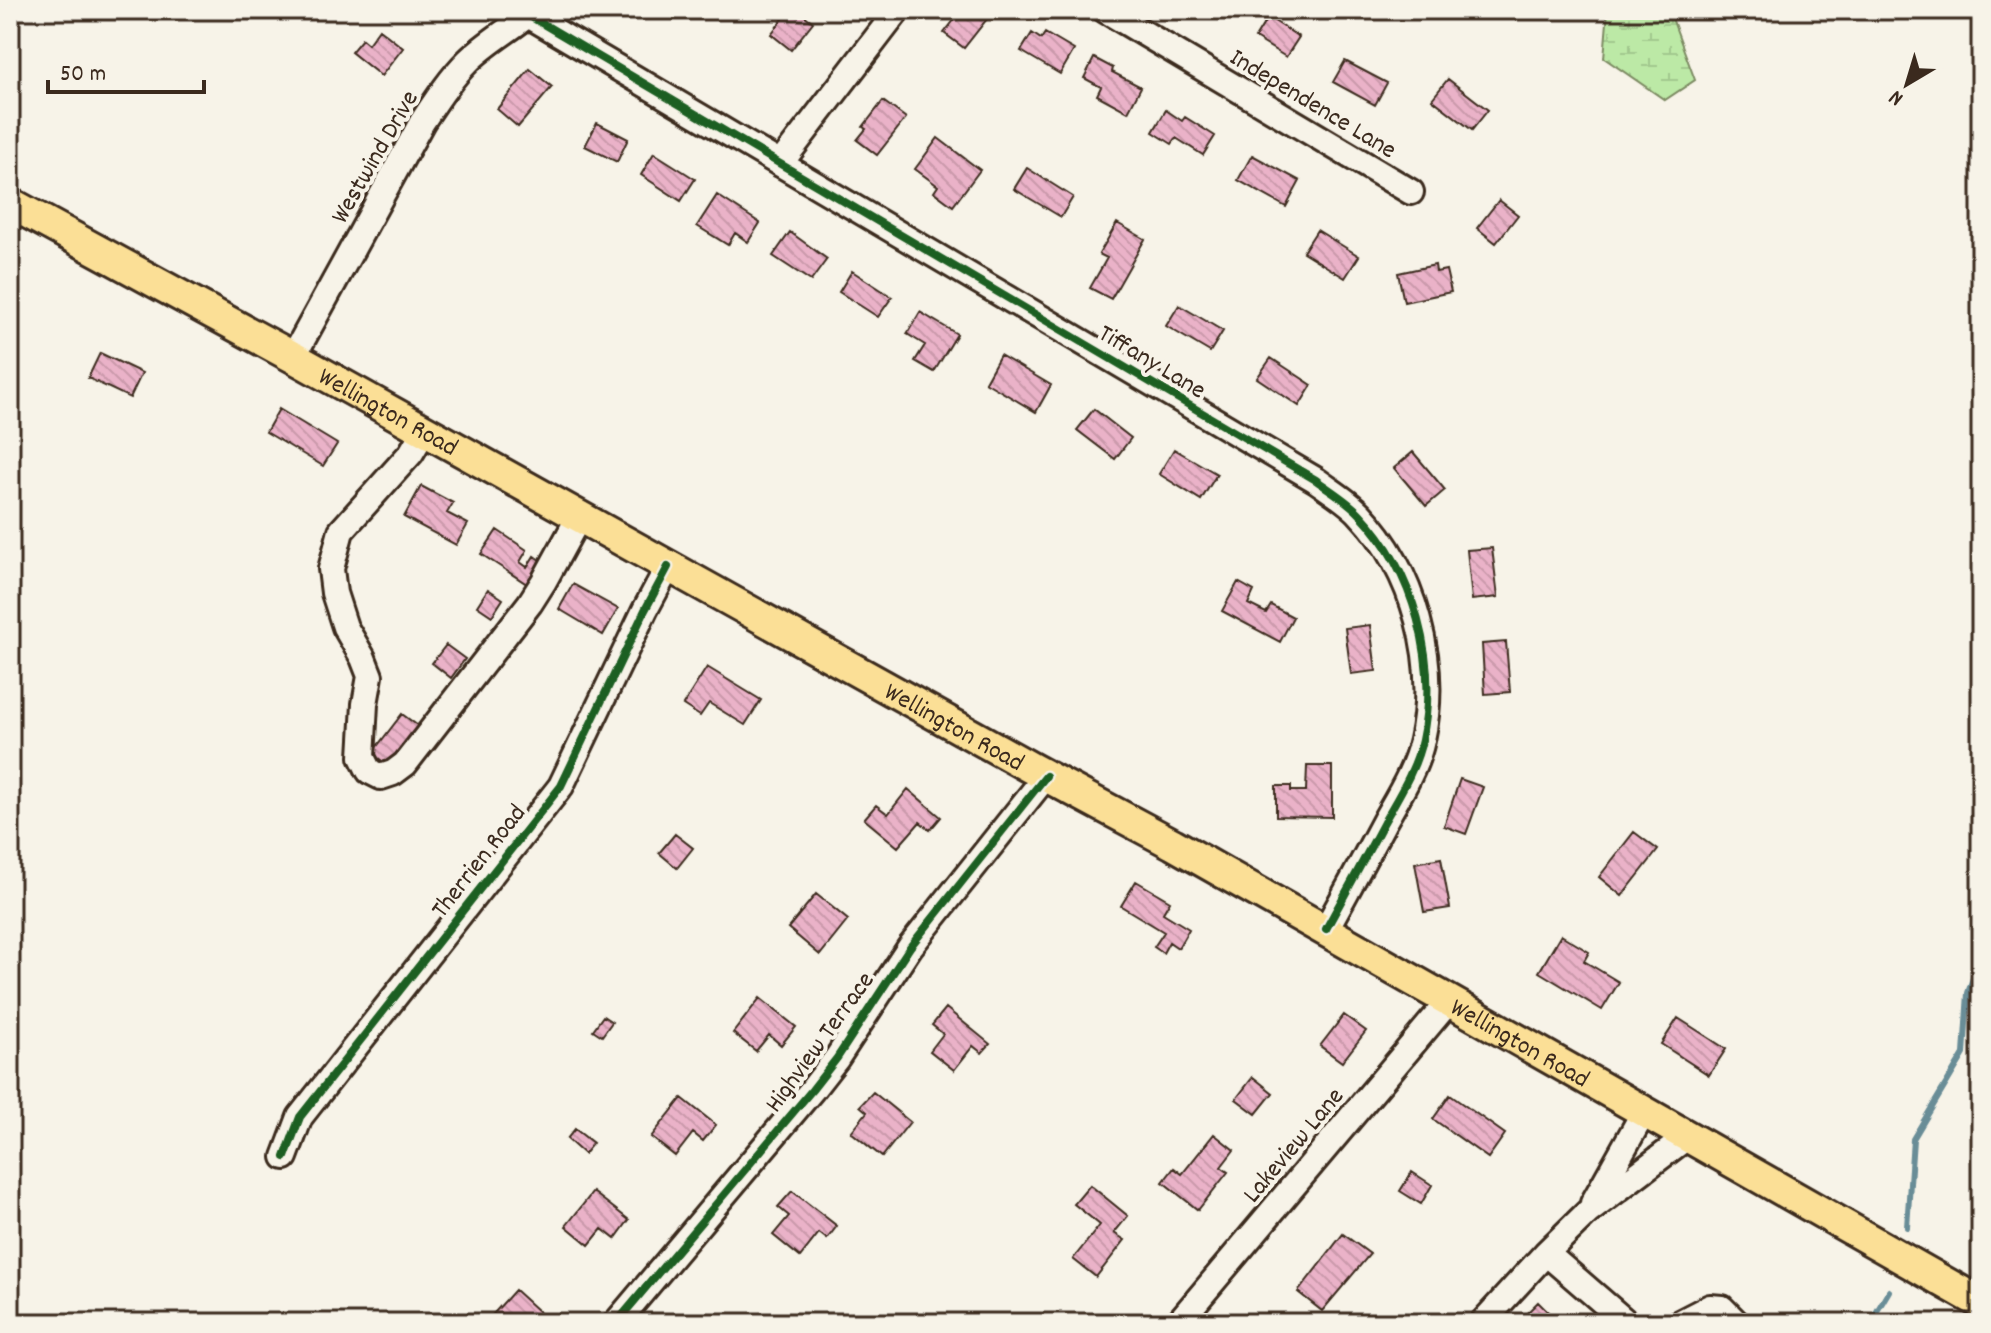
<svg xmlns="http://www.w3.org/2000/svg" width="1991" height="1333" font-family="Dekko,sans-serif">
<defs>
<pattern id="wetland-marsh" width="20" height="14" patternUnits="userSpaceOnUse" patternTransform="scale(2)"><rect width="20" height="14" fill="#bce9a6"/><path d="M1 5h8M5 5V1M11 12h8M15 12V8" fill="none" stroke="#a2c88e"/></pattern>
<pattern id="building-back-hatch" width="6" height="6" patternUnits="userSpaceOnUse" patternTransform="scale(2)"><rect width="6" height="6" fill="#eab2c8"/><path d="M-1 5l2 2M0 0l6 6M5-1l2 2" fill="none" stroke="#ca99ab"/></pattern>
</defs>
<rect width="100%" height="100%" fill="#f7f3e8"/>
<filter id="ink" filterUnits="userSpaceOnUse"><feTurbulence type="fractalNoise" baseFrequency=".0125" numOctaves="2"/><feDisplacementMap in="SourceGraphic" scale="16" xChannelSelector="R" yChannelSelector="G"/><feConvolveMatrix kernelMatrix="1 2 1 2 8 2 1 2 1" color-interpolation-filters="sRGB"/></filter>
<g filter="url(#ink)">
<path fill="url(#wetland-marsh)" stroke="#7c8a62" stroke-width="2" d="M1608,10H1669L1695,80L1665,100L1604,58Z"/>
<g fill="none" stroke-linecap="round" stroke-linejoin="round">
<path stroke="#698d97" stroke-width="6" d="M1907,1227L1913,1139L1964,1054L1968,993L1981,955
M1870,1323L1889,1291"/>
</g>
<path fill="url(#building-back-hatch)" stroke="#3b2a1e" stroke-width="2" d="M790,10H797L813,22L791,50L771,34Z
M962,10H994L964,48L944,33Z
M1268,17L1299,37L1286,57L1255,38Z
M379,29L403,48L381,76L351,52L362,39L368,44Z
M1032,33L1041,39L1045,33L1074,50L1060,74L1021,51Z
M1094,58L1113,68L1112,72L1141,87L1128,112L1097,95L1101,87L1084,78Z
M1345,61L1387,83L1375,105L1333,82Z
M530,69L552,87L518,127L497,109Z
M1448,79L1488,110L1472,130L1432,99Z
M883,101L906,118L877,155L857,140L866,129L863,127Z
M1166,110L1182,121L1185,117L1215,136L1203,155L1176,138L1172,144L1153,132Z
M597,123L628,139L617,162L585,146Z
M938,138L980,170L953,206L934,192L938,186L915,169Z
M654,153L695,179L681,201L641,175Z
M1252,155L1300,181L1286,207L1238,180Z
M1027,168L1073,197L1061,217L1014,189Z
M717,195L760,223L748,242L735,233L728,245L697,226Z
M1499,200L1518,215L1496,243L1477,228Z
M1117,223L1145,239L1111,299L1090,288L1107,258L1099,254Z
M1317,230L1359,256L1345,278L1303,252Z
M790,232L827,259L811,281L773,256Z
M1435,265L1436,272L1446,270L1451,292L1404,302L1398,273Z
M852,271L892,297L878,317L839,292Z
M1179,305L1223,331L1210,352L1166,326Z
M920,312L957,334L934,372L915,361L925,345L907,334Z
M100,353L142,373L130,398L88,378Z
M1000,355L1051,385L1036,412L985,382Z
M1271,358L1312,385L1299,406L1257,378Z
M279,409L337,444L323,466L266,432Z
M1094,409L1131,438L1115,459L1077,430Z
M1174,449L1217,474L1201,500L1159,474Z
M1413,452L1445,490L1426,506L1394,468Z
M421,486L453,503L447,513L468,524L456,545L404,517Z
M497,530L527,550L520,562L527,567L534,556L547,565L533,588L481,554Z
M1492,548L1498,597L1472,600L1467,550Z
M1238,582L1254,591L1248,604L1266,613L1271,605L1293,617L1280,642L1222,611Z
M573,584L618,609L603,635L559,609Z
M488,589L503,599L492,616L477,606Z
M1370,625L1376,671L1351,674L1345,628Z
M1506,642L1510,692L1485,694L1482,644Z
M446,645L465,659L451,678L432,663Z
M707,667L761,700L745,725L709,703L700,716L683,705Z
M402,714L422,729L391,768L372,753Z
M1307,766H1332V817L1276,816V786H1291V791H1306Z
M1460,779L1483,787L1466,834L1444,826Z
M908,789L941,817L930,830L920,822L898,847L864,819L876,805L888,814Z
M1634,832L1658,850L1622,896L1599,877Z
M675,834L693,848L677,868L659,853Z
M1441,858L1450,908L1424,912L1415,863Z
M1136,881L1170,901L1163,913L1189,929L1178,948L1169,942L1163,953L1154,947L1164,932L1121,906Z
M816,894L848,920L820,955L788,928Z
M1561,935L1589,952L1584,961L1619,982L1602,1010L1539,972Z
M760,998L796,1027L781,1045L769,1035L756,1051L733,1033Z
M946,1008L990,1044L982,1053L973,1046L954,1070L930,1051L943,1034L932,1025Z
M1344,1015L1366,1031L1342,1062L1320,1046Z
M603,1016L612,1022L602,1036L593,1030Z
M1678,1018L1726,1049L1709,1075L1661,1044Z
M1253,1077L1273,1093L1256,1114L1236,1099Z
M873,1092L910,1122L882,1157L851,1132L867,1112L860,1106Z
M1450,1095L1505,1134L1488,1158L1433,1119Z
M682,1098L716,1125L703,1141L693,1133L675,1156L651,1137Z
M575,1129L593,1143L584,1154L567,1139Z
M1214,1134L1234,1150L1221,1167L1228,1172L1198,1210L1163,1182L1174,1168L1182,1174Z
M1412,1172L1432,1185L1421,1204L1400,1191Z
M1090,1185L1128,1216L1114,1233L1125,1240L1096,1277L1073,1259L1100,1225L1074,1204Z
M792,1191L837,1226L827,1239L819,1233L800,1257L773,1235L789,1216L778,1207Z
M593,1192L629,1220L615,1239L602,1229L589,1245L566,1226Z
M1343,1234L1370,1254L1322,1311L1298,1292Z
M515,1290L549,1321L547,1323H485Z
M1538,1302L1559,1323H1517Z"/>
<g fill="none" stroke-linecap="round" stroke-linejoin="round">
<g stroke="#3b2a1e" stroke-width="30">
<path id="minor" d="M1105,10L1411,192
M528,15L1316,480C1331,491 1348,501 1360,514C1414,571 1439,662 1422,740C1416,769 1398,797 1384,822C1365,858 1345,894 1326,929
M780,164L898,10
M293,357L422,122C436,101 450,79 468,61C488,41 513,28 534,10
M424,431L411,453L341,531L331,569L334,593L345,627L363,658L370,676L365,704L362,757L369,771L381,777L393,773L405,764L530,603L544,581L579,517
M285,1157L300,1117L561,786L645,610L668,567
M1593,1203L1644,1112
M1546,1253L1627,1323
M616,1323L812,1090L837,1058L910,947L1046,776
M1178,1323L1449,1001
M1482,1323L1546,1253L1588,1212L1687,1137
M1679,1323L1710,1307L1722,1308L1737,1323"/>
</g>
<g stroke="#3b2a1e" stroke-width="36">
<g id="major">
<path id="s1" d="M10,203L293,357L1033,769L1173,844L1981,1303"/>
</g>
</g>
<use href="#minor" stroke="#f7f3e8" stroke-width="24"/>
<use href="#major" stroke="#fbdf96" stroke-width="30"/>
<g stroke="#f7f3e8" stroke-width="13">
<path id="cycleway" d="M528,15L1316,480C1331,491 1348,501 1360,514C1414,571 1439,662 1422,740C1416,769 1398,797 1384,822C1365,858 1345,894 1326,929
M285,1157L300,1117L561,786L645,610L668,567
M616,1323L812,1090L837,1058L910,947L1046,776"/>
</g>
<use href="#cycleway" stroke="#1b5e20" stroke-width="8"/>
</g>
</g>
<g text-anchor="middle" stroke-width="8" stroke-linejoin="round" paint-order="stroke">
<g font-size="26" fill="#3b2a1e" stroke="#f7f3e8">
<text transform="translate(1314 102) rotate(31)" y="9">Independence Lane</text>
<text transform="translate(373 156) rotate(-60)" y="9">Westwind Drive</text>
<text transform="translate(1153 360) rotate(31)" y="9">Tiffany Lane</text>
<text dy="9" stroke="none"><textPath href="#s1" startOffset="432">Wellington Road</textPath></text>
<text dy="9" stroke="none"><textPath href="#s1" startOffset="1080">Wellington Road</textPath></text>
<text transform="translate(477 860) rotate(-52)" y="9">Therrien Road</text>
<text transform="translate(818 1041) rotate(-54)" y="9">Highview Terrace</text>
<text dy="9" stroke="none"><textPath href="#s1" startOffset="1728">Wellington Road</textPath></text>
<text transform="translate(1292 1144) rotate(-50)" y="9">Lakeview Lane</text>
</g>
</g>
<rect width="1991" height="1333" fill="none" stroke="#f7f3e8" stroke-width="40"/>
<rect x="20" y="20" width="1951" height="1293" fill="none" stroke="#3b2a1e" stroke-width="3" filter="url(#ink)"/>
<g transform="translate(1907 84) rotate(218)" stroke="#f7f3e8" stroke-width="6" paint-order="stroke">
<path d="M0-6L14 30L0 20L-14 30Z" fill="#3b2a1e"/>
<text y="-12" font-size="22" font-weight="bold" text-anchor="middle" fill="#3b2a1e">N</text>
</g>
<path d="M48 80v12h156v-12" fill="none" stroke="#3b2a1e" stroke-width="4"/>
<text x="60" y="80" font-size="24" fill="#3b2a1e" stroke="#f7f3e8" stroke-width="6" paint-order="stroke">50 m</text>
</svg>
